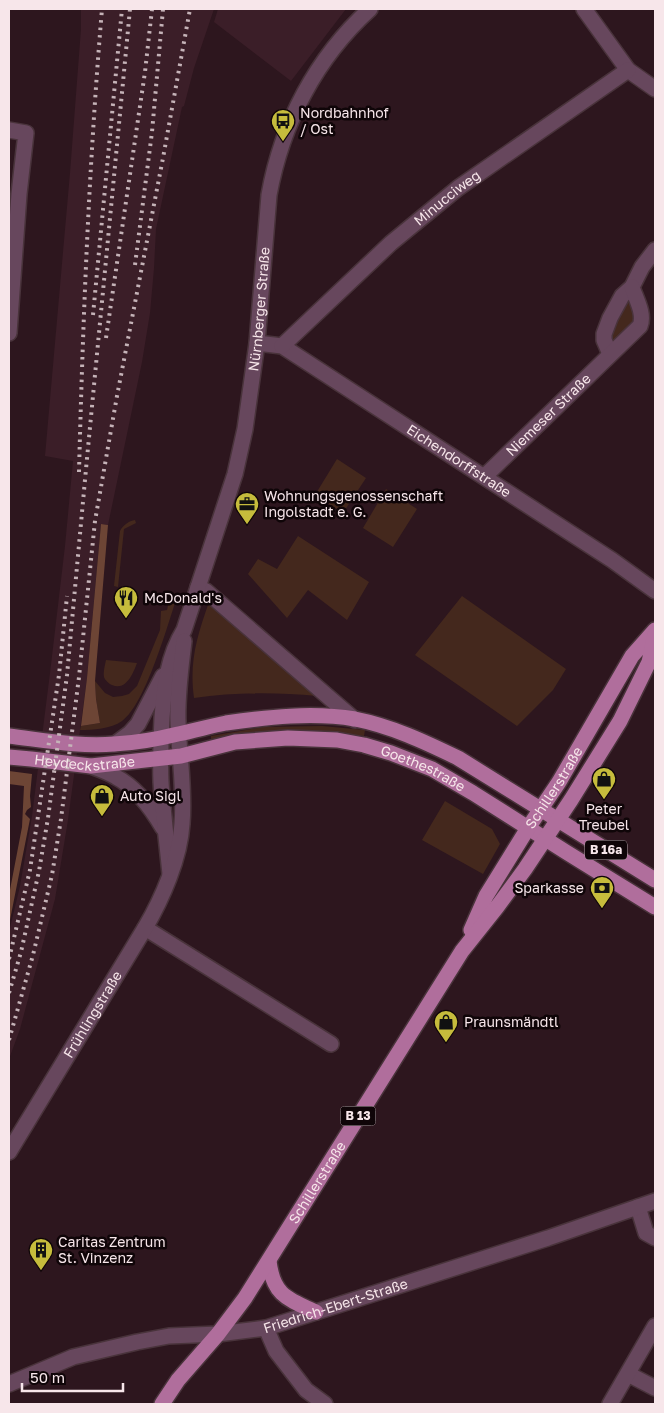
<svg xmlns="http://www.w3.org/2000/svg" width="664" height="1413" font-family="'Golos Text',sans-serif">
<rect width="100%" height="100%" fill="#2d161e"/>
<path fill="#3b1e28" d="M81,9H214L194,68L184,106L182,107L156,229L154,268L150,313L142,362L108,525L101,524L87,678L68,820L55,899L20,1029L9,1059V932L20,886L32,816L50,673L65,546L73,461L45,456L70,173L81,29Z
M218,9H346L291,81L214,22Z"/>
<path fill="#44281d" d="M628,299L630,301L637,318L614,343L612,342C605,328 620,311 628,299Z
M337,459L366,478L343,513L315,495Z
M386,489L417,509L393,547L363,528Z
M135,520L136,523L124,529L118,587L114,586L120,531C123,525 129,521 135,520Z
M298,536L369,582L347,620L308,590L287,618L248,574L258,559L277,569Z
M171,593L178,594C168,623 146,704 122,721C111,729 93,730 80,730L81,726L100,723L96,699L95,681L105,693L113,697L122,696L129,694L137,686L160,630L161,611L167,610Z
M462,596L566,669L553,690L517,726L415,655Z
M209,602L317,696C276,692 236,692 194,698C189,662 197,636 209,602Z
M106,660L137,663C133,674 126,691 112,685C109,684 105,680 104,677C103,672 105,665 106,660Z
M322,726L365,730L364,736L337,733L263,731L211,739V736L263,727Z
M445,801L492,829L500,844L483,874L422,840Z"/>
<path fill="#6d4535" d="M101,524L108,525L95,681L96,699L100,723L81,726L87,678Z
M9,771L32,774L30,796L31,807L27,810L25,814L30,819L9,925V895L22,827L24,786L9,784Z"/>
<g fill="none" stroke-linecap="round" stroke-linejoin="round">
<g stroke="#49333b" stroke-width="18">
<g id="minor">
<path d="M584,9L628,70L655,89"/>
<path d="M9,130L26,133L19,194L9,333"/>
<path id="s1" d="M257,343L282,346L612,560L655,591"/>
<path id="s2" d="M282,346L391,243L458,188L628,70"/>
<path d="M610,354L604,340V334L610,318L622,296L632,287L642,267L655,250"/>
<path id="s3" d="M485,476L640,326C645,314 636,299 632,287"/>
<path d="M198,587L206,591L355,720"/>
<path d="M115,744L130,733L138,724L163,676"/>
<path d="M91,766C99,769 108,772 116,777C137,788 152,809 163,828"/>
<path id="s4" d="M170,874C167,843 163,813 161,782C160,761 161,739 162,718C164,687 168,656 184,630L235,474L245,429L257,343L269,195C282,123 316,58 370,9"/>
<path d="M145,928L331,1044"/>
<path id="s5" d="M9,1152L145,928C162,899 180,858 182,824C185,790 179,755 178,721C177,694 181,668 184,641"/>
<path d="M638,1207L646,1233L655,1238"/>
<path d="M266,1328L276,1351L306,1390L325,1404"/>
<path d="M628,1374L655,1388"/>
<path id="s6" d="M9,1384L73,1357L137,1342L169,1336L218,1334L266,1328L548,1238L655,1201"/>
<path d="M610,1404L655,1326"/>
</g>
</g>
<g stroke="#49333b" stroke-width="18">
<g id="major">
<path d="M9,736C43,740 80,747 114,744C135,743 158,739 178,734C194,731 210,726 226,723C268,717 313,712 355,719C391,726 425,742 458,758L655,880"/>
<path id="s7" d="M9,757L31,759L91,766L181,756L235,742L288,738L337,740L364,745L391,753L432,769L473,793L566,852L655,907"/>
<path id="s8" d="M471,930L486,896L528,828L559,782L632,656L655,630"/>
<path d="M269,1261C273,1295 287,1299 316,1312"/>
<path id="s9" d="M162,1404L178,1380L218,1334L245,1298L462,951L497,907L525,869L571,800L620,721L649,662L655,634"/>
</g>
</g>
<use href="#minor" stroke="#67475d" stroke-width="15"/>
<use href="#major" stroke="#b06e9c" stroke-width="15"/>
<path stroke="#c5b3b8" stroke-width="4" stroke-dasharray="2.5 5" stroke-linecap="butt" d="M135,265L152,132L163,9
M93,315L122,9
M106,338L145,72L152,9
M79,472C83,318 89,163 102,9
M9,959L30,870L59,675L67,596
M9,993L21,952L39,871L48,818L67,675L86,469L130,9
M9,1040L33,955L52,875L61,819L79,677L95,521L117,396L163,158L190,9"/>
</g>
<defs>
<g id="bus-pin" transform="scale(1.25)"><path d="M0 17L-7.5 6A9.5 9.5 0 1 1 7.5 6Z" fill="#c6bc3c" stroke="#0f0508"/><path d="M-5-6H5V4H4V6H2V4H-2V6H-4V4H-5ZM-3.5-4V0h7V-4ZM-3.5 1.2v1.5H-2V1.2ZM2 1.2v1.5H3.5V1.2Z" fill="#111"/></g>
<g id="office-pin" transform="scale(1.25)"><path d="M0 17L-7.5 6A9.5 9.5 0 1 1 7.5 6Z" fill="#c6bc3c" stroke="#0f0508"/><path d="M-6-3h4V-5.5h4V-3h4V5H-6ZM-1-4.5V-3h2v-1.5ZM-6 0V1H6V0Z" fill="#111"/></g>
<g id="restaurant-pin" transform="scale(1.25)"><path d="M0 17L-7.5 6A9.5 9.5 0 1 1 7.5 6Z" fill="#c6bc3c" stroke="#0f0508"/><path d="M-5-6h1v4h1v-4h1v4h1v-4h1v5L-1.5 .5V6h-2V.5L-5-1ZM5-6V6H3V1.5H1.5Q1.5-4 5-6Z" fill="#111"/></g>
<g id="shop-pin" transform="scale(1.25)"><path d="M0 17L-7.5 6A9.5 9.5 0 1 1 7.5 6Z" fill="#c6bc3c" stroke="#0f0508"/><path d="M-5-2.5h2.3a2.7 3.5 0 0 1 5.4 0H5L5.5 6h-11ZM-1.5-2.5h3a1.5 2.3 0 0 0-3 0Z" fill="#111"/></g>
<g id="bank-pin" transform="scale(1.25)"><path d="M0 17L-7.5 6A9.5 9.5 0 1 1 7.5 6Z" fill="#c6bc3c" stroke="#0f0508"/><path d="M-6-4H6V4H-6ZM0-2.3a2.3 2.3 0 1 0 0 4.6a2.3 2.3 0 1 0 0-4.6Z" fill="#111"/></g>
<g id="building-pin" transform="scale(1.25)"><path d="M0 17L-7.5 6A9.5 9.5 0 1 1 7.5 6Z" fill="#c6bc3c" stroke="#0f0508"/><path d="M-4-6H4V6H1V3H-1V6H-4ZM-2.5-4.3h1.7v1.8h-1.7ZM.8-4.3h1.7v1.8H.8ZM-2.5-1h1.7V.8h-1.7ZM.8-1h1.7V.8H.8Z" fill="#111"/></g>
</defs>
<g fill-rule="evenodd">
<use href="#bus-pin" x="283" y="121"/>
<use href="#office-pin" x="247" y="504"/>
<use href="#restaurant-pin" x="126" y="598"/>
<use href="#shop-pin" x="604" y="779"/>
<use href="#shop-pin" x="102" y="796"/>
<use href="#bank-pin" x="602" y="888"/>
<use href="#shop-pin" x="446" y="1022"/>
<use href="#building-pin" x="41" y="1250"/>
</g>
<g text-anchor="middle" stroke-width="5" stroke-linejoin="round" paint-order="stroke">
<g fill="#0f0508" stroke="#b1a2a6" stroke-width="1">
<rect x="585" y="840.5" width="42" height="19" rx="4"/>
<rect x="340.5" y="1106.5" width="35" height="19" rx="4"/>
</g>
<g font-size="12" font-weight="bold" fill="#f7e6ea">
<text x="606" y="854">B 16a</text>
<text x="358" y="1120">B 13</text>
</g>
<g font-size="14" fill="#f7e6ea" stroke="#0f0508" text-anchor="start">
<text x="300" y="118">Nordbahnhof<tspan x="300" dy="16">/ Ost</tspan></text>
<text x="264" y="501">Wohnungsgenossenschaft<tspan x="264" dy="16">Ingolstadt e. G.</tspan></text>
<text x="144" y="603">McDonald's</text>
<text x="120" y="801">Auto Sigl</text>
<text x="604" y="814" text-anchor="middle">Peter<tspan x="604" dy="16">Treubel</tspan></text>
<text x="584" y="893" text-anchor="end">Sparkasse</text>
<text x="464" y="1027">Praunsmändtl</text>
<text x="58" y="1247">Caritas Zentrum<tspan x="58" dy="16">St. Vinzenz</tspan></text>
</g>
<g font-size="14" fill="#f7e6ea" stroke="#0f0508">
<text dy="5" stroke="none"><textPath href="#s2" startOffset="222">Minucciweg</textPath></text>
<text dy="5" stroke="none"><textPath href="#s4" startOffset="579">Nürnberger Straße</textPath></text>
<text dy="5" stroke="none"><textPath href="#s3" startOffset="88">Niemeser Straße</textPath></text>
<text dy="5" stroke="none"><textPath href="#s1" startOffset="236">Eichendorffstraße</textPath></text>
<text dy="5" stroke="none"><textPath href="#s7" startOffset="76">Heydeckstraße</textPath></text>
<text dy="5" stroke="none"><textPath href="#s7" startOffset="422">Goethestraße</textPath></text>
<text dy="5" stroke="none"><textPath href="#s8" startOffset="165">Schillerstraße</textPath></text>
<text dy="5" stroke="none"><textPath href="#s5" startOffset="161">Frühlingstraße</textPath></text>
<text dy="5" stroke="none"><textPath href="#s9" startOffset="271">Schillerstraße</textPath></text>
<text dy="5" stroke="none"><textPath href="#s6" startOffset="338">Friedrich-Ebert-Straße</textPath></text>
</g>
</g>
<rect width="664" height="1413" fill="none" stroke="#f7e6ea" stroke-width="20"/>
<path d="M22 1383v8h101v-8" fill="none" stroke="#f7e6ea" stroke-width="2.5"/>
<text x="30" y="1383" font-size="15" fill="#f7e6ea" stroke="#0f0508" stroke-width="4" paint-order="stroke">50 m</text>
</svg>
